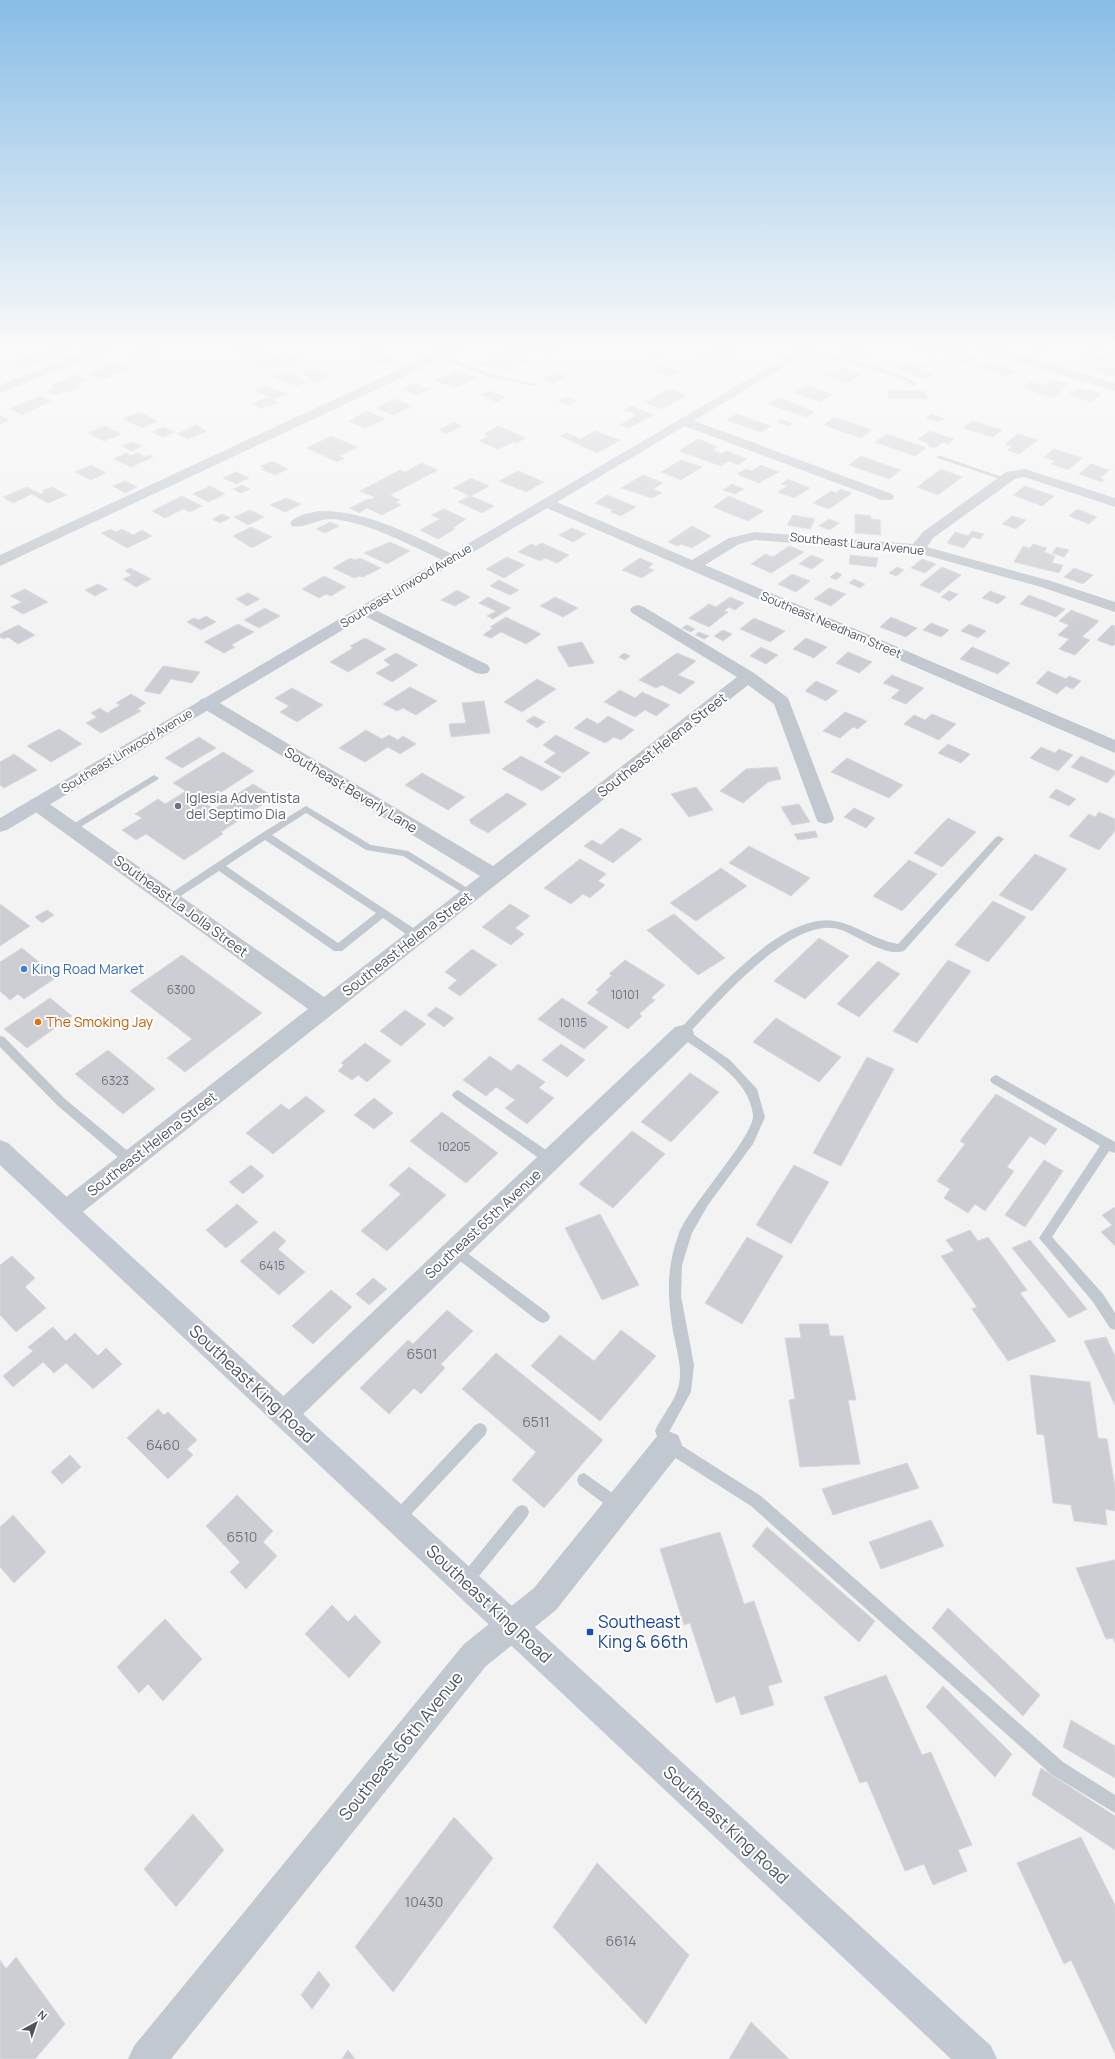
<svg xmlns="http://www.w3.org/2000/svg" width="1115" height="2059" font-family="Manrope,sans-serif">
<rect width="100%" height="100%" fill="#f4f3f3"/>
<path fill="#cdced4" stroke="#d7d8dd" d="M47,346H78L57,354L43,347Z
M153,346L168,347L156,352L162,355L147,361L132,354Z
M230,346H263L256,348L265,355L253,359L250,356L245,358Z
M330,346H349L340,350Z
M507,346H561L547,353L535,349L521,355L502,348Z
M940,346L945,347L934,354L909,347Z
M1030,346H1033L1046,350L1041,353L1026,348Z
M1095,346H1107L1102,350L1093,347Z
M377,347L395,361L378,365L360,351Z
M720,347L736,352L717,362L701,357Z
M850,347L873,354L863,360L842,352Z
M954,348L971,354L969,355L977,358L965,365L954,362L957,360L943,356Z
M1090,349L1100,352L1097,354L1111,358L1106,362L1082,355Z
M40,352L51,357L23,367L13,362Z
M282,352L303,361L284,369L275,365L266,369L254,364Z
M504,352L529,361L523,364L513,360L510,362L518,365L507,370L498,367L493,369L481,364L497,357L505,360L508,358L498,355Z
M655,353L664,356L658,359L649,356Z
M114,360L131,368L101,380L89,374L108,367L102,364Z
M986,361L1018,371L1009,377L977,367Z
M906,363L925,367L921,370L934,374L927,379L896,369Z
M1102,365L1115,369V377L1094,370Z
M662,366L679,372L669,377L652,371Z
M841,367L862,374L848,383L821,374L828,370L834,372Z
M311,368L331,376L314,383L306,380L310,378L303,375L306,373L302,372Z
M457,370L477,378L455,388L435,381Z
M286,371L300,377L297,378L306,382L296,386L271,376Z
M556,372L567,377L552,384L542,379Z
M76,374L88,380L76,385L80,387L65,393L63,392L54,395L46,391L55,388L51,386Z
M1053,379L1067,384L1059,390L1063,391L1054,398L1023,388L1031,382L1044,386Z
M414,383L431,389L418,395L402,389Z
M265,385L287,394L273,400L279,403L272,406L269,405L261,408L252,404L269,397L254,390Z
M807,385L833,394L820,402L794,393Z
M1079,388L1101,394L1091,402L1069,395Z
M669,389L686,395L662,409L645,402Z
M887,390L925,391L928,399L889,398Z
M491,391L506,397L497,402L481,395Z
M41,396L51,401L22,415L10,408Z
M565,397L576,401L569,405L558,401Z
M779,398L808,408L806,409L814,412L807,417L767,404Z
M395,399L412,406L393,415L376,408Z
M631,406L654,415L628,428L620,425L637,415L624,410Z
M367,411L385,419L365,428L349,421Z
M139,412L158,421L142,428L123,419Z
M737,414L771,426L761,432L727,420Z
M931,414L944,419L938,422L926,418Z
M0,416L9,420L0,424Z
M834,417L872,430L861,438L823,425Z
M781,419L793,424L789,426L777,422Z
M973,421L1002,430L993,437L963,428Z
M454,422L462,426L446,434L439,430Z
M196,425L207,431L188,439L177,434Z
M105,426L121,434L104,441L88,433Z
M498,426L526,438L516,443L513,442L498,449L479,441L489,436L484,434Z
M163,427L175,432L163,437L152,432Z
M595,431L620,440L597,453L560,436L566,433L581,439Z
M930,431L954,439L948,444L943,442L935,448L928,446L930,444L918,439Z
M887,434L926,448L915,456L875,442Z
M1018,434L1038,440L1019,454L1007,450L1012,446L1005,444Z
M331,436L357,447L339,456L344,458L337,462L307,448Z
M698,439L718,447L712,450L722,454L726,451L747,459L738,465L729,461L721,466L679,451Z
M132,442L142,446L132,451L122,446Z
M1054,449L1082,458L1068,470L1051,464L1056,461L1044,457Z
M126,453L130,456L137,453L146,457L149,455L153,457L131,467L114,459Z
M861,456L901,470L889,479L849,465Z
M681,460L702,467L681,480L661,472Z
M272,461L288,469L275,475L261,469L264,468L261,466Z
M421,463L438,470L390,495L400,500L395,502L401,505L382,515L367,508L359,513L350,508L368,499L370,500L375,497L360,491L400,470L405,472Z
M1091,464L1109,470L1100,478L1104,480L1102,482L1079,474Z
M91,465L106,473L91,480L75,472Z
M761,465L779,472L759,483L737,474L746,469L752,471Z
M941,469L962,477L938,495L917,487Z
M518,471L544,482L526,492L499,481Z
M236,472L249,478L236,484L223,478Z
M643,475L663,483L653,489L662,493L652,498L621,488Z
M471,478L489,486L471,496L494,506L482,513L458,502L470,496L453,488Z
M788,479L810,488L794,498L778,492L787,486L781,484Z
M125,481L137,487L125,493L113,486Z
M732,484L744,489L735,494L723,490Z
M242,485L250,489L241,493L233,489Z
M210,486L225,494L208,502L193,494Z
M1025,486L1054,496L1042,506L1013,495Z
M27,487L41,494L45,492L42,491L52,487L67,495L48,503L32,494L13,503L3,497Z
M841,489L852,493L829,509L813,503L831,491L836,493Z
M607,495L636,507L621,516L611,512L613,510L595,503Z
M182,496L202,506L190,512L183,509L165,518L152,511Z
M729,496L764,511L748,521L713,507Z
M286,498L301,504L285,512L270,505Z
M444,509L466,519L453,528L455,529L438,539L420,530L440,519L431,515Z
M1077,509L1097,517L1089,524L1069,516Z
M250,510L264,517L248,525L234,517Z
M222,514L230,518L220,523L212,519Z
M855,514L871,516V519L880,520L881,535L855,533Z
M793,515L815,519L810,529L787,525Z
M1012,516L1026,520L1016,529L1002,524Z
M829,519L839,523L830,530L819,526Z
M330,522L339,526L325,533L316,529Z
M692,526L711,536L692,548L681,544L678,546L668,542Z
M251,527L272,537L252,548L233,536Z
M572,528L586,534L573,542L559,535Z
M111,529L116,532L122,529L133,535L142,530L152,536L127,548L101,533Z
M972,531L984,534L980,539L972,537L964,548L947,543L955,532L968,536Z
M390,542L410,551L387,564L364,553Z
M542,543L569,555L557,563L545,558L540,561L518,552L531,544L536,546Z
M1033,544L1047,548L1044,552L1055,556L1052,563L1063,565L1059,573L1014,562L1023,546L1030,548Z
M789,546L804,552L771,573L751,564L765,554L773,557Z
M1057,547L1069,550L1064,557L1052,553Z
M811,555L824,560L812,569L799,564Z
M850,555L878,558L876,567L849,564Z
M507,557L525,565L504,578L486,569Z
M350,558L355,560L360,558L381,568L363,577L359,576L354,578L333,568Z
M640,558L653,564L648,568L654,570L642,578L622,570Z
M922,559L936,564L925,573L911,568Z
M897,567L904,570L896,576L889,573Z
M942,567L961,575L939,593L920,585Z
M130,568L151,579L136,587L123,579L132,575L125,571Z
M1074,568L1093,575L1083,584L1064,577Z
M837,572L842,575L836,580L830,577Z
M792,574L810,581L796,592L778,584Z
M324,576L346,587L331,596L326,594L319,598L302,589Z
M854,579L865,584L860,588L849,583Z
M499,580L519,590L510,595L490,586Z
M98,584L108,589L95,596L85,590Z
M829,588L846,594L831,606L814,599Z
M25,589L48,602L23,614L11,607L22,602L10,596Z
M457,590L470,597L455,606L441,600Z
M949,591L958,594L950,601L941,597Z
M990,591L1006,597L998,604L982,598Z
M248,593L260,599L247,606L236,599Z
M1029,595L1065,609L1056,617L1020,604Z
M488,597L511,608L493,619L487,616L496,611L479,603Z
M555,597L578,608L563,617L540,606Z
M730,597L744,603L735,610L729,607L724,611L728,612L709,627L689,618L709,604L716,607Z
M265,608L280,616L259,628L244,620Z
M1071,610L1099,621L1082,637L1090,640L1075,655L1059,649L1069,639L1058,635L1069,625L1059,621Z
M206,616L216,622L201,630L187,622L194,618L199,620Z
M506,617L541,634L526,644L501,632L491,638L483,635L493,628L490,627Z
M891,617L917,628L906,637L880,627Z
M754,618L785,631L770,642L740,629Z
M931,623L949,630L941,637L923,630Z
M238,624L254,632L231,645L235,647L224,653L204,642Z
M969,624L986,631L978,638L961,631Z
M18,625L35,635L18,644L8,637L4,639L0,637V634Z
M687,625L695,629L691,632L682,628Z
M1112,625L1115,626V644L1113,646L1097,640Z
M723,630L732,634L723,641L714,636Z
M699,632L709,636L704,639L695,635Z
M365,638L386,649L348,672L330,662L353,648L350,646Z
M806,638L827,647L814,658L793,649Z
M582,642L594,663L569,667L557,647Z
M761,647L778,655L766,664L750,656Z
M972,647L1010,663L998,674L960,659Z
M848,652L872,662L859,673L836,663Z
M396,653L418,665L392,682L376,673L390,665L384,660Z
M624,653L630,656L625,660L619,657Z
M677,653L696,661L678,675L695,682L680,694L662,685L656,688L639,680Z
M163,666L200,672L192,683L171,679L160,694L144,691Z
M1048,671L1066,679L1069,676L1081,681L1073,689L1066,686L1057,694L1036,683Z
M892,675L924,688L906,704L891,698L900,690L883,683Z
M537,679L556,689L522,712L504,702Z
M816,681L838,691L826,701L805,691Z
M410,687L437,701L416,715L403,708L397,711L383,704Z
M292,688L323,705L297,722L280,712L289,706L275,698Z
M620,690L635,698L642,692L670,705L656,716L645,710L635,717L604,702Z
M131,694L146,703L137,709L141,711L101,733L86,723L97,717L91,713L100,708L107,713L120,705L116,703Z
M484,701L490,733L451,737L449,724L466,723L462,703Z
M845,712L867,721L858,729L853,727L840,738L823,731Z
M932,714L956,724L939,740L904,724L914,715L925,720Z
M534,716L545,722L537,728L526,721Z
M608,716L634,730L621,740L614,737L605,743L574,728L587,718L598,724Z
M59,729L82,744L51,762L27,746Z
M366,730L382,739L389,735L398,740L403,736L416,744L400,754L388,747L365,762L339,748Z
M556,735L590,753L563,773L544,762L556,753L543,745Z
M199,737L216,748L182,768L165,758Z
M948,744L970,754L961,763L938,753Z
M1041,747L1055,753L1059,749L1073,755L1058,771L1030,758Z
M223,752L254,771L204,803L214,809L253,784L274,797L221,832L223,834L184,860L146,834L136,840L122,830L142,818L135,814L158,799L165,804L186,791L173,783Z
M14,754L37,770L4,788L0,785V762Z
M521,756L561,777L542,791L502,769Z
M1081,756L1115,771V774L1107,783L1071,767Z
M847,758L903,785L889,798L831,772Z
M777,767L781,779L768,782L743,803L720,791L746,769Z
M422,773L465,797L448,810L405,785Z
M696,787L713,810L689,817L671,794Z
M1056,789L1076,799L1069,806L1049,797Z
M507,793L527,804L488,833L470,823L471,822L469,820Z
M799,804L810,822L792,825L781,807Z
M854,808L875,818L866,828L844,817Z
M1099,812L1115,819V831L1099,850L1069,836L1089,814L1095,817Z
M948,818L976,832L942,867L914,853Z
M621,828L642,839L613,863L584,846L592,840L601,845Z
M815,831L818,837L798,840L794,834Z
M749,846L810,878L791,896L729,863Z
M1035,854L1067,869L1032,911L999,895Z
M580,859L606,874L598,881L605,885L590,898L583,894L571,904L544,888Z
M909,860L937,874L902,911L873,896Z
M721,868L747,886L696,921L670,903Z
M993,901L1026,917L988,962L955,945Z
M0,904L30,926L0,946Z
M510,904L530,916L515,928L524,934L511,945L482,927Z
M47,910L54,915L42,923L35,917Z
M674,914L725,958L698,975L647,930Z
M819,938L849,956L805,999L774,981Z
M22,948L57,977L24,999L18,994L10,1000L0,991V962Z
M472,949L497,965L460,996L448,988L457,980L445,972Z
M182,955L262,1013L185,1072L167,1058L192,1039L130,991Z
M625,960L665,985L651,998L655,1000L639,1014L642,1016L628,1029L587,1003L599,992L596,990L612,975L609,974Z
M948,960L971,971L917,1043L893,1031Z
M878,961L900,974L859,1017L837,1004Z
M50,998L72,1016L27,1048L4,1029Z
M562,998L608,1027L584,1049L538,1019Z
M436,1007L454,1018L444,1027L427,1015Z
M405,1010L426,1024L401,1046L380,1031Z
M776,1018L841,1057L819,1082L753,1042Z
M365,1043L391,1061L367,1082L358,1075L352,1080L338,1071L344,1065L341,1063Z
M561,1044L585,1060L567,1077L542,1060Z
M108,1050L155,1089L123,1114L75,1074Z
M490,1056L511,1071L518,1064L545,1082L539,1088L554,1098L527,1124L505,1108L515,1100L496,1087L486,1096L463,1080Z
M867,1057L894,1069L841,1166L813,1153Z
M690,1073L719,1092L671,1142L641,1122Z
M996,1094L1057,1129L1045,1145L1030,1136L1007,1167L1014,1171L985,1211L975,1204L968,1213L944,1198L950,1189L937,1181L965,1144L960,1141Z
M306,1096L325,1111L273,1154L246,1133L281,1104L289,1110Z
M374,1098L393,1113L374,1129L354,1115Z
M442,1112L498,1153L466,1183L410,1141Z
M632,1131L665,1154L613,1208L579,1184Z
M1044,1160L1063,1171L1025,1227L1005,1215Z
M251,1165L264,1176L243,1194L229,1182Z
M794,1165L829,1182L791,1244L756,1225Z
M409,1167L446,1195L387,1251L361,1231L401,1194L389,1185Z
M237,1204L258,1222L226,1248L206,1230Z
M1115,1207V1246L1101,1232L1112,1225L1102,1215Z
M600,1214L639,1285L602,1300L565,1228Z
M970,1230L978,1241L988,1237L1027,1290L1020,1293L1056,1341L1008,1361L972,1309L977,1307L941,1256L954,1251L946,1240Z
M274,1231L286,1241L278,1249L305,1272L279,1295L240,1261Z
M747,1237L783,1256L742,1324L705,1303Z
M1030,1240L1087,1309L1069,1318L1012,1248Z
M12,1256L35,1278L25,1287L46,1308L16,1332L0,1315V1265Z
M373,1278L387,1289L369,1305L356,1294Z
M331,1290L352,1307L313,1344L292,1326Z
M447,1310L473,1331L441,1364L445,1368L421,1394L414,1388L389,1414L360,1388L408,1340L413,1344Z
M799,1324H828L830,1336H843L856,1400H848L860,1464L800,1467L789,1400L795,1399L785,1338H801Z
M53,1327L66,1341L75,1333L98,1356L106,1348L122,1364L93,1389L66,1363L54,1373L43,1362L13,1387L3,1376L33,1351L28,1347Z
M621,1330L656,1356L600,1421L531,1366L560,1335L594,1361Z
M1106,1337L1115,1356V1405L1084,1341Z
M496,1353L603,1440L544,1508L512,1480L536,1452L462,1389Z
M1030,1375L1090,1382L1098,1438L1107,1439L1115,1487V1511L1105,1509L1107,1525L1074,1521L1071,1505L1053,1503L1044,1435L1037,1434Z
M158,1409L164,1415L168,1412L197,1440L187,1449L193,1455L168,1479L127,1438Z
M70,1455L81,1467L62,1484L51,1472Z
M907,1463L919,1488L833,1515L822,1489Z
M237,1495L273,1531L263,1542L277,1556L246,1589L230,1572L240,1562L206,1526Z
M13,1515L46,1552L14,1583L0,1567V1527Z
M931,1520L944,1546L881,1569L869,1542Z
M767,1527L875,1621L859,1642L752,1546Z
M720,1532L744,1604L754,1601L782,1682L768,1686L774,1705L741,1715L735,1696L716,1703L690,1623L684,1625L660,1549Z
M1115,1560V1643L1113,1638L1106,1639L1076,1568Z
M332,1605L348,1622L355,1615L381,1642L349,1678L305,1634Z
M948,1608L1040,1695L1023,1716L932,1628Z
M165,1619L202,1659L163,1701L148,1684L139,1693L117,1667Z
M886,1675L922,1755L931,1752L972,1845L958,1850L967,1871L933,1885L924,1864L905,1871L867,1781L860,1783L824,1697Z
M943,1686L1012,1754L995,1777L926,1707Z
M1071,1720L1115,1746V1778L1063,1747Z
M1041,1768L1115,1816V1850L1032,1795Z
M193,1814L224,1850L176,1907L144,1869Z
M454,1817L493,1858L393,1992L355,1947Z
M1081,1837L1115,1905V2053L1071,1960L1064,1964L1017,1863Z
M597,1863L689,1955L646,2024L553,1927Z
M16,1957L65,2024L35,2059H0V1960L6,1969Z
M319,1971L330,1985L312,2009L301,1995Z
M751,2022L789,2059H729Z
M348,2050L355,2059H342Z"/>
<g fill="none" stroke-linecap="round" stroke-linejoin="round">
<path fill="#c2c8cf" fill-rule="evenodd" d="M804,349C825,354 908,371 917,385L912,386L910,383L888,374L802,352V350Z
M435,355H439L492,374L537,384L534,386L489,377L435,357Z
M937,456H941L1008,479L1003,480L937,458Z
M154,775L159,778L157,780L74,831H68L66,829L68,827Z
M306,806L371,845L408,851L477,894L472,897L468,896L403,856L366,850L306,813L272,835L421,933L422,936L421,939H413L383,918L342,951H334L219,871L173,901H165L164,899L165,897L262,833ZM265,840L376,913L338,943L226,866Z
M999,836L1004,839L1002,841L904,951C884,957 859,936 841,930C794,913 719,1002 690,1032L730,1060L757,1089L765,1117L753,1144L708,1205L692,1233L682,1265L681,1296L694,1365L691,1392L669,1432L673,1440L761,1496L1063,1762L1115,1795V1813L1051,1774L751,1506L663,1450L655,1431C661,1417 672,1405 677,1391C685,1370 675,1347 672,1325C667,1291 667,1266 679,1233C690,1205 755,1135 753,1115C749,1078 707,1056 679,1036L677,1033L679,1030C712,995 782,912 835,921C857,925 874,940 898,944L996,837Z
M0,1036L4,1037L65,1099L135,1157L137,1161L135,1165L131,1166L127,1165L57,1105L0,1047Z
M996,1075L1115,1142V1153L1109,1151L1052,1237L1103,1294L1115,1313V1330L1110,1328L1093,1302L1039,1238L1100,1146L992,1083L990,1080L992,1077Z
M458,1090L555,1156L557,1160L555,1164L551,1165L547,1164L454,1098L452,1095L454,1092Z
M455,1244L548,1313L550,1317L548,1321L543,1323L538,1321L451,1254L449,1250L451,1246Z
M480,1423L485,1425L487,1430L485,1435L402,1524L397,1526L392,1524L390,1519L392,1514L475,1425Z
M584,1473L624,1501L626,1506L624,1511L619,1513L614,1511L579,1485L577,1480L579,1475Z
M522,1505L527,1507L529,1512L527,1517L470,1587L465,1590L460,1587L457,1582L460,1577L517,1507Z"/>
<path fill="#c2c8cf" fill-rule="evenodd" d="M97,346H113L111,349L0,393V385Z
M449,346H465L463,349L0,566V555Z
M973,346H991L1115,383V391L975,349Z
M684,417L892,494L894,497L892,500H882L679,424L677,421Z
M1025,469L1115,498V507L1024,477L1015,479L933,538L927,547L1051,581L1115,602V612L1041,587L918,553L755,540L739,544L705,565L1115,740V753L542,506L540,503L542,500H552L692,560L729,538L755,532L913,544L923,532L1006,472Z
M320,511C368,510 415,537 457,556L460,559L457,562H447C411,546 373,524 334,519C318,518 304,529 292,526L290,523C295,515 311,512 320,511Z
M365,605L488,665L490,669L488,673L482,674L476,673L359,613L357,610L359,607Z
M638,605L644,607L754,673L788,698L834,818L832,822L825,824L818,822L816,818L774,704L748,685L75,1218L66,1222L57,1218L54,1211L57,1204L308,1009L30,808L28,804L30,800L37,798L44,800L324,997L480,876L201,707L198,703L201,699L207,698L213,699L493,866L737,677L632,613L630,610L632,607Z
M683,1025L691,1027L694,1033L691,1039L294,1423L284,1427L274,1423L270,1414L274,1405L675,1027Z
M668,1431L678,1435L682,1445L678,1455L556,1610L486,1666L171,2059H128L134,2046L464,1644L534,1588L658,1435Z"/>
<path fill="#c3c9d3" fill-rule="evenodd" d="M805,346H819L7,830L0,832V818Z
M0,1140L8,1143L991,2046L997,2059H951L0,1165Z"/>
</g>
<linearGradient id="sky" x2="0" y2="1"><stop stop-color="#89bde6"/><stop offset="0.55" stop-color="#fafafa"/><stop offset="1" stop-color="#fafafa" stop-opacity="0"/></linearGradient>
<rect width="1115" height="634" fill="url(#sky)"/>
<circle fill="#6b7280" stroke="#fff" stroke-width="1.5" cx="178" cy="806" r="4"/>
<circle fill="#3f7fe0" stroke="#fff" stroke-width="1.5" cx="24" cy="969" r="4"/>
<circle fill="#e8710a" stroke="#fff" stroke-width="1.5" cx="38" cy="1022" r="4"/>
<rect fill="#1a4fb4" stroke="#fff" stroke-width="1.5" x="586" y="1628" width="8" height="8" rx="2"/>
<g text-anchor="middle" stroke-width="4" stroke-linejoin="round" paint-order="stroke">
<g font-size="12" fill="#4c535e" stroke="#fff">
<text transform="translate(857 544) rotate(6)" y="4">Southeast Laura Avenue</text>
<text transform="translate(406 586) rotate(-31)" y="4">Southeast Linwood Avenue</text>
<text transform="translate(831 625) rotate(23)" y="4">Southeast Needham Street</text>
<text transform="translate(127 751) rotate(-31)" y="4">Southeast Linwood Avenue</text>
</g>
<g font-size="12" fill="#6c727c">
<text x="181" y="994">6300</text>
<text x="625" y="999">10101</text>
<text x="573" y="1027">10115</text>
<text x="115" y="1085">6323</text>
<text x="454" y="1151">10205</text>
<text x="272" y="1270">6415</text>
</g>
<g font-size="14" fill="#4c535e" stroke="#fff">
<text transform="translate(662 745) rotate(-38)" y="5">Southeast Helena Street</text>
<text transform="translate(351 790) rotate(31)" y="5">Southeast Beverly Lane</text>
<text transform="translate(181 906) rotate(36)" y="5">Southeast La Jolla Street</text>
<text transform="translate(407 944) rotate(-38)" y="5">Southeast Helena Street</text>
<text transform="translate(152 1144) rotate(-38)" y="5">Southeast Helena Street</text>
<text transform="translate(483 1224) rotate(-43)" y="5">Southeast 65th Avenue</text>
</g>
<g font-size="14" fill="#5b616d" stroke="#fff" text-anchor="start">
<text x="186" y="803">Iglesia Adventista<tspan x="186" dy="16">del Septimo Dia</tspan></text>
</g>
<g font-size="14" fill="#366cbe" stroke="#fff" text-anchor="start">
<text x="32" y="974">King Road Market</text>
</g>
<g font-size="14" fill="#c56008" stroke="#fff" text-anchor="start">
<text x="46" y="1027">The Smoking Jay</text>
</g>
<g font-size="14" fill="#6c727c">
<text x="422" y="1359">6501</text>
<text x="536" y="1427">6511</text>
<text x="163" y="1450">6460</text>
<text x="242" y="1542">6510</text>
<text x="424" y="1907">10430</text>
<text x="621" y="1946">6614</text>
</g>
<g font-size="17" fill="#4c535e" stroke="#fff">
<text transform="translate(252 1384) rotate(43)" y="6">Southeast King Road</text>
<text transform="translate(489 1604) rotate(43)" y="6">Southeast King Road</text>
<text transform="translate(401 1746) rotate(-51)" y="6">Southeast 66th Avenue</text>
<text transform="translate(726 1825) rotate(43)" y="6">Southeast King Road</text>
</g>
<g font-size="17" fill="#164399" stroke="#fff" text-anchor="start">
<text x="598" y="1628">Southeast<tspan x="598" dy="20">King &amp; 66th</tspan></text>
</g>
</g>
<g transform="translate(36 2023) rotate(40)" stroke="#ffffff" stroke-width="3" paint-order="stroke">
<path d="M0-3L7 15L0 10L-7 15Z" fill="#4c535e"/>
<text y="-6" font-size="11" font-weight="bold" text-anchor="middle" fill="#4c535e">N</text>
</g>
</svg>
